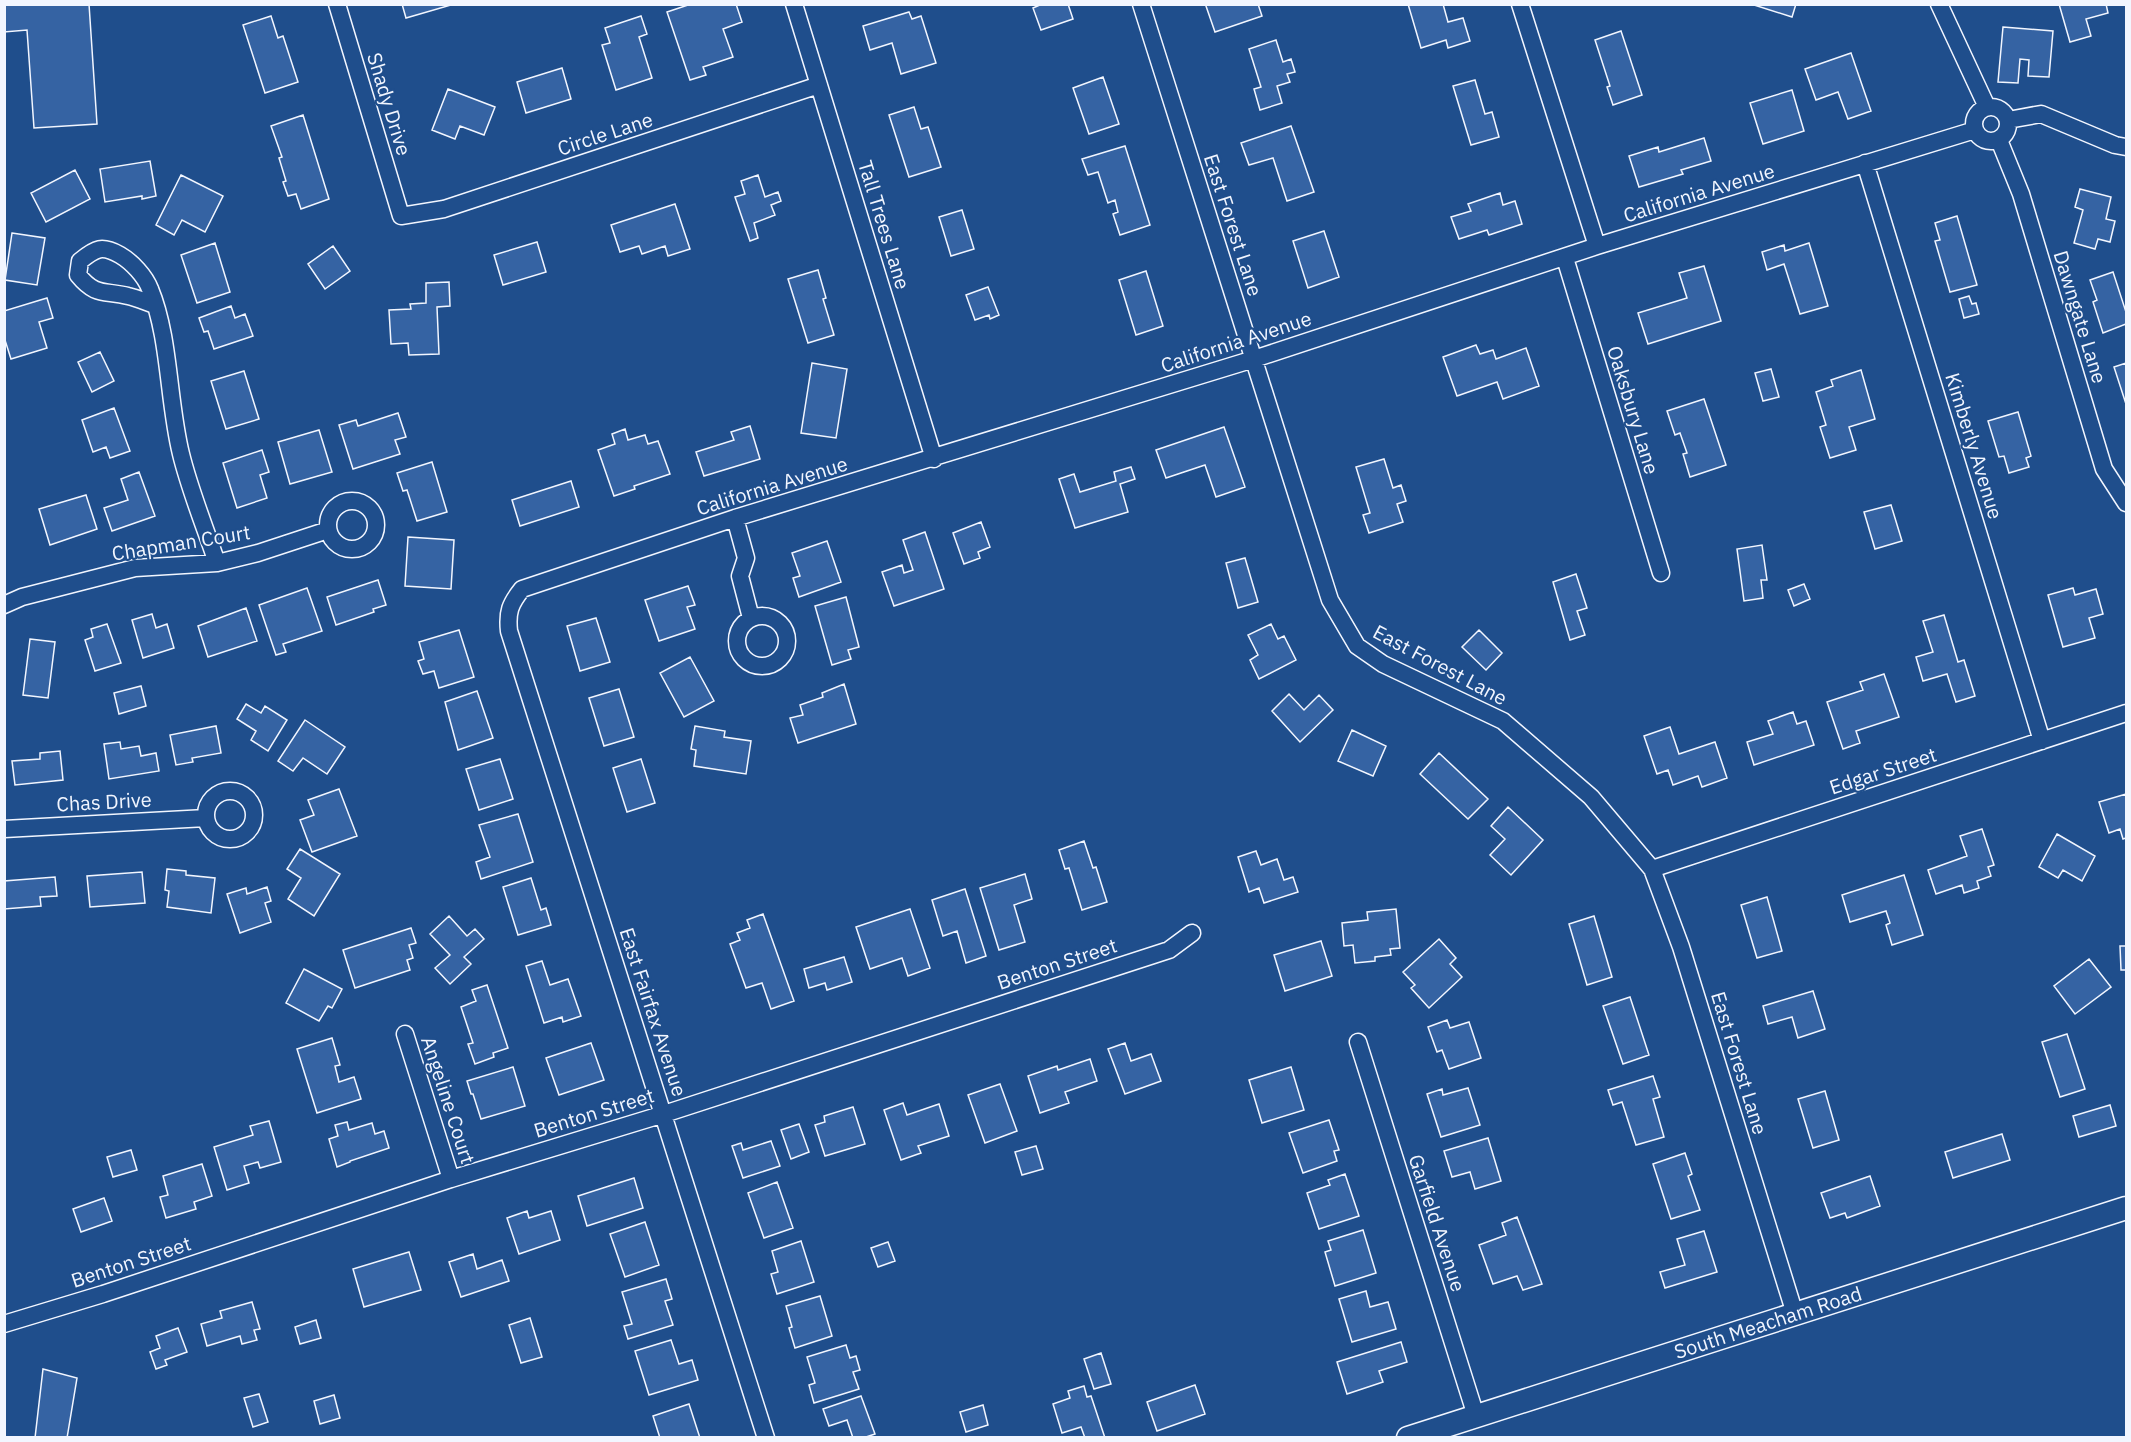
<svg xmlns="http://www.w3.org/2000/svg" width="2131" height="1442" font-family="'IBM Plex Sans',sans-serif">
<rect width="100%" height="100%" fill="#1f4e8c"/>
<path fill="#3563a3" stroke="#f2f6ff" stroke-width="1.5" d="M4,4H89L97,124L34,128L27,30L4,32Z
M402,4H451V5L406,18Z
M691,4H736L742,22L723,29L733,57L703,67L706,75L690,80L667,12Z
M1042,4H1068L1073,19L1041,30L1033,8Z
M1209,4H1258L1262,16L1215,32L1206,6Z
M1408,4H1443L1448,22L1463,18L1470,41L1448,48L1446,40L1421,48Z
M1751,4H1796L1792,17Z
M2059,4H2106L2108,13L2086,19L2091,36L2070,42Z
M909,12L912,19L921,16L936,63L901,74L892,43L870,50L863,26Z
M271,16L278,38L283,36L298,82L265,93L243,25Z
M641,16L647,34L639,37L652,78L616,90L602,45L610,43L605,28Z
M2003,27L2053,31L2049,77L2028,76L2029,60L2020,59L2018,83L1998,82Z
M1621,31L1642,95L1613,105L1607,87L1610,86L1595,40Z
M1276,40L1283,62L1291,59L1295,72L1287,74L1290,82L1277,86L1282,103L1260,110L1254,89L1261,87L1249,49Z
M1851,53L1871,111L1848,119L1838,92L1816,100L1805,69Z
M562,68L571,99L526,113L517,82Z
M1103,77L1119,124L1089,134L1073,88Z
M1475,80L1485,114L1492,112L1499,137L1471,145L1453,86Z
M448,89L495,107L484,135L460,126L455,139L432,130Z
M1792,90L1804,131L1763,144L1750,103Z
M914,107L921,129L928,127L941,167L909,177L889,115Z
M303,115L329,199L301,209L296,194L288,196L283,182L286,181L279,158L282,157L271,126Z
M1291,126L1314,192L1287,201L1273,158L1249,165L1241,143Z
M1704,138L1711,161L1681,170L1683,174L1639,187L1629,156L1658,147L1659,152Z
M1125,146L1150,225L1120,235L1113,214L1118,212L1115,200L1108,203L1098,172L1088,175L1082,159Z
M150,161L156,196L142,199V196L105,202L100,169Z
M75,170L90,199L46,222L31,193Z
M181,175L223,196L205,232L182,220L174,235L156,225Z
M758,175L765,197L778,192L781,201L771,205L775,215L754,223L758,238L750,241L735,197L745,194L741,181Z
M2080,189L2111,197L2106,219L2115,221L2110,242L2098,239L2095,249L2074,243L2083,210L2075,207Z
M1500,193L1503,205L1515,201L1522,224L1489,235L1487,230L1459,239L1451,217L1471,211L1468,204Z
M675,204L690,249L668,256L665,246L642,254L639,246L620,252L611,225Z
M962,210L974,249L951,256L939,217Z
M1957,216L1977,285L1950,292L1935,241L1940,240L1935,223Z
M1324,231L1339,277L1308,288L1293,241Z
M12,233L45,238L37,285L5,280Z
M537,242L546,272L503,285L494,255Z
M215,243L230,292L197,303L181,255Z
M1809,243L1828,306L1800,314L1784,264L1767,270L1762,252L1784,245L1785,251Z
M333,246L350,271L325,289L308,264Z
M1704,266L1721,321L1648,344L1638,313L1687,298L1679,273Z
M818,270L826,298L823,299L834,335L808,343L788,279Z
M1146,271L1163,326L1136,335L1119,280Z
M2113,272L2126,312V324L2103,333L2093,302L2097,300L2090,280Z
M449,282L450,306L437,307L439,354L409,355L408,343L391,344L389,310L411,309L410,304L426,303V283Z
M988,287L999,315L990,319L989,315L975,320L966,295Z
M1969,296L1972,304L1976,303L1979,314L1964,318L1959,299Z
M47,298L53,318L39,322L47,348L11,359L4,337V311Z
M231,306L235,318L245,314L253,336L214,349L208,331L204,332L199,318Z
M1476,345L1480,354L1493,350L1496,359L1526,348L1539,386L1503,399L1497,382L1457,396L1443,357Z
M100,352L114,381L92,392L78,362Z
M812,363L847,369L836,438L801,433Z
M2126,363V404L2114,367Z
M1771,369L1779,397L1763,401L1755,373Z
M1861,370L1875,419L1849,427L1856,450L1830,458L1820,427L1826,425L1816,392L1833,386L1831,380Z
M244,371L259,419L226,429L211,381Z
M1704,399L1726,465L1690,477L1683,454L1687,453L1680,433L1675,435L1667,411Z
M114,408L130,451L110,458L106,447L93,452L82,420Z
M2018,412L2031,456L2026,458L2029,467L2009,473L2004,456L1999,457L1988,421Z
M398,413L406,437L395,440L400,454L353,469L339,425L356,420L358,426Z
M750,426L760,459L704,476L696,452L734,440L731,432Z
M1224,427L1245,487L1216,497L1205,465L1166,478L1156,450Z
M625,429L628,440L645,435L648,444L658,441L670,474L634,486L635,489L614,496L598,450L615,444L612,434Z
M319,430L332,472L290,484L278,442Z
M262,450L269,472L260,475L267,498L237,508L223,463Z
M1384,459L1393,488L1401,485L1406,501L1397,504L1403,522L1369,533L1363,515L1370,513L1356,467Z
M432,462L447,512L417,521L407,490L403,491L397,473Z
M1131,467L1135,479L1120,484L1128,512L1075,528L1059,479L1074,474L1080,492L1116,481L1114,472Z
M139,472L155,516L112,531L104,508L128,500L121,479Z
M571,481L579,507L520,526L512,500Z
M86,495L97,529L50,545L39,509Z
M1891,505L1902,541L1875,549L1864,512Z
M981,522L990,547L978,552L980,558L964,564L953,533Z
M925,532L944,589L894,606L882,572L902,565L904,573L913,570L903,540Z
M408,537L454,540L451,589L405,586Z
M827,541L841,582L799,597L793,578L800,576L792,553Z
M1762,545L1767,580H1761L1763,598L1744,601L1737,549Z
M1245,558L1258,602L1238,608L1226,563Z
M1576,574L1587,608L1577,611L1585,635L1570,640L1553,582Z
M378,580L386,605L373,609L374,612L336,625L327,597Z
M1804,584L1810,599L1794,606L1788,590Z
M688,586L695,605L687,607L695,629L659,641L645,600Z
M307,588L322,631L283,644L286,652L276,655L259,605Z
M2073,588L2075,595L2096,589L2103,614L2089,618L2095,638L2063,647L2048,595Z
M846,597L859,647L848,650L851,659L832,665L815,606Z
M246,608L257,641L208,657L198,626Z
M152,614L156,628L167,624L174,648L143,658L132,620Z
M1944,615L1958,662L1964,660L1975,696L1956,702L1947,674L1923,681L1916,657L1933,652L1923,621Z
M596,618L610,662L580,671L567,626Z
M107,624L121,663L95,671L85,640L93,637L91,629Z
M1271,624L1278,639L1284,636L1296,660L1259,679L1250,660L1258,655L1248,635Z
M459,630L474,677L439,688L434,671L423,674L418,661L424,659L419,642Z
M1479,630L1502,653L1486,670L1462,647Z
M30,639L55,642L48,698L23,695Z
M690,657L714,701L684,717L660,673Z
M1884,674L1899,717L1856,731L1860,743L1843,749L1827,702L1863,690L1860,682Z
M844,684L856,724L798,743L790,718L803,715L800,705L823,697L822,693Z
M141,686L146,706L119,714L114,693Z
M619,689L634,737L604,746L589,698Z
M477,691L493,738L458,750L445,702Z
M1289,694L1304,710L1319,695L1333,710L1300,742L1272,711Z
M246,704L261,713L265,706L287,720L268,751L251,740L256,731L237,719Z
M1793,712L1797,724L1806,721L1814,745L1754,765L1747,742L1773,734L1768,721Z
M305,720L345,747L327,774L303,758L293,771L278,761Z
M216,726L221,753L192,758L193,762L176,765L170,735Z
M695,726L725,731L724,737L751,741L746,774L694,766L696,750L691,749Z
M1670,727L1679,754L1715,742L1727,778L1702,787L1698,776L1673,785L1668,770L1657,774L1644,736Z
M1352,730L1386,746L1373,776L1338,761Z
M120,742L121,749L139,746L141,756L156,753L159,771L109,779L104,744Z
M60,751L63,780L15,785L12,761L40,759V753Z
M1439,753L1488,799L1468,819L1420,774Z
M500,759L513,799L479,810L466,769Z
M641,759L655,803L627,812L613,768Z
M339,789L357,836L312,852L300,820L314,815L308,800Z
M2126,794V838L2123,839L2120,829L2109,833L2099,802Z
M1508,807L1543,840L1511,875L1490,855L1505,839L1491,826Z
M518,814L533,862L481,879L476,862L490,857L479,825Z
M1982,829L1994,865L1988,867L1991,876L1977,881L1979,888L1964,893L1962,885L1936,894L1928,870L1967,856L1960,836Z
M2057,834L2095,856L2082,881L2063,870L2058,878L2039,867Z
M1084,841L1093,868L1096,867L1107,902L1082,910L1069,868L1065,869L1059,850Z
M300,849L340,874L314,916L288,899L301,878L287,869Z
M1256,851L1261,865L1277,859L1284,880L1293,877L1298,892L1264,903L1259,888L1249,892L1238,857Z
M167,869L186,871V875L215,878L211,913L167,907L169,891L165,890Z
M142,872L145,903L90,907L87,876Z
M1025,874L1032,899L1014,905L1025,942L999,950L980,888Z
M1904,875L1923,935L1892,945L1886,925L1890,923L1886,911L1850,922L1842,895Z
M55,877L57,896L40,897L41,906L4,909V881Z
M531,878L541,910L546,908L551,925L518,935L503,887Z
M267,887L271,901L265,903L271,922L240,933L227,894L246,888L247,894Z
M965,889L986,956L966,963L957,931L943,936L932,900Z
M1767,897L1782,951L1757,958L1741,905Z
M910,909L930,968L908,976L902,958L870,969L856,927Z
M1396,909L1400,948L1390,949L1391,955L1375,957V961L1355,963L1353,945L1344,946L1342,923L1368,920L1367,912Z
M763,914L794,1001L771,1009L762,983L746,988L730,944L740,940L737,933L750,928L747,920Z
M449,916L467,936L475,929L484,939L464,957L471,964L450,984L435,968L450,955L430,934Z
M1594,916L1612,977L1587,985L1569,924Z
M411,928L416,943L409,945L413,958L407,960L410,970L355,988L343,950Z
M1439,939L1456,958L1450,964L1462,977L1429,1008L1411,988L1415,985L1403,972Z
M1321,941L1332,976L1285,991L1274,955Z
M2120,946H2126V970H2121Z
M844,957L852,982L827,990L825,983L809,988L804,969Z
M2089,959L2111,987L2075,1014L2054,986Z
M542,961L550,985L568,979L581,1016L563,1022L562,1017L544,1023L526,966Z
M304,969L342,989L332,1008L328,1006L319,1021L286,1003Z
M487,985L508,1048L493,1053L494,1057L475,1064L468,1044L473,1043L461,1007L476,1001L472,990Z
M1813,991L1825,1029L1798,1038L1792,1017L1768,1024L1763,1006Z
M1630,997L1649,1055L1623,1064L1603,1006Z
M1447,1020L1450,1028L1469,1022L1481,1058L1449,1069L1442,1050L1437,1052L1428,1027Z
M2067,1034L2085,1089L2060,1097L2042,1042Z
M332,1038L340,1065L335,1066L339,1082L354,1077L361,1099L317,1113L297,1049Z
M591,1043L604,1080L559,1095L546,1058Z
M1125,1043L1131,1061L1151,1054L1161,1081L1125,1094L1108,1049Z
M1090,1059L1097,1081L1065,1092L1069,1103L1040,1113L1028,1076L1057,1066L1058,1070Z
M513,1067L525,1106L481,1119L473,1094H471L467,1081Z
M1291,1067L1304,1110L1262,1123L1249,1080Z
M1653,1076L1660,1097L1653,1099L1664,1137L1636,1145L1622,1102L1613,1105L1608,1090Z
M1000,1084L1017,1131L985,1143L968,1095Z
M1468,1088L1480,1125L1441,1137L1427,1094L1442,1089L1443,1095Z
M1825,1091L1839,1140L1813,1148L1798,1099Z
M903,1103L907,1115L939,1104L949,1136L918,1146L921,1153L901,1160L884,1110Z
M2110,1105L2116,1126L2079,1137L2073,1116Z
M853,1107L865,1144L825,1156L815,1125L825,1122L824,1116Z
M1329,1120L1339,1150L1334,1151L1337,1161L1303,1173L1289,1133Z
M269,1121L281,1162L260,1168L258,1162L244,1166L249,1183L227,1190L214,1147L253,1135L250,1126Z
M347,1122L349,1130L372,1123L375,1134L384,1131L389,1148L350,1161V1162L337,1167L329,1139L338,1136L335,1125Z
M799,1124L809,1152L791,1159L781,1130Z
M2002,1134L2010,1160L1953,1178L1945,1152Z
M1488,1138L1501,1181L1475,1189L1470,1172L1452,1177L1444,1151Z
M771,1141L780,1166L743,1178L732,1146L741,1143L743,1150Z
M1036,1146L1043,1169L1022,1175L1015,1152Z
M131,1150L137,1170L113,1177L107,1157Z
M1685,1153L1692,1174L1688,1176L1700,1210L1671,1219L1653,1164Z
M202,1164L212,1196L194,1202L196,1209L166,1218L160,1197L168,1195L163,1176Z
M1345,1174L1359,1216L1319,1229L1307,1193L1330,1185L1328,1180Z
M1870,1176L1880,1206L1847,1218L1845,1213L1830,1218L1821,1193Z
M634,1178L643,1208L587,1226L578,1196Z
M777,1182L793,1228L764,1238L748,1193Z
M104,1198L112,1221L81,1232L73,1209Z
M527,1211L529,1218L551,1211L560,1240L519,1254L507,1218Z
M1517,1217L1542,1284L1523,1290L1517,1276L1493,1284L1479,1245L1506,1235L1502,1223Z
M645,1222L659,1265L625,1277L610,1234Z
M1363,1230L1376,1273L1335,1286L1325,1252L1331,1250L1328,1241Z
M1704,1231L1717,1272L1665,1288L1660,1272L1685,1265L1677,1239Z
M801,1241L814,1282L777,1294L771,1274L778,1272L772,1251Z
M888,1242L895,1261L878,1267L871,1248Z
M409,1252L421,1290L364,1307L353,1269Z
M473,1254L477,1269L502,1260L509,1281L461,1297L449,1262Z
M666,1279L672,1299L665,1301L673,1325L628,1339L624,1326L632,1324L622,1292Z
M1366,1291L1370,1307L1388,1302L1396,1329L1352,1342L1339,1299Z
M820,1296L832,1336L795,1348L789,1328L792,1327L786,1306Z
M252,1302L260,1329L254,1330L257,1340L242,1344L240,1336L207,1346L201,1324L222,1318L220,1311Z
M530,1318L542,1357L521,1363L509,1325Z
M316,1320L321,1338L300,1344L295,1327Z
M178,1328L187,1352L165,1360L167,1365L156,1369L150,1352L160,1348L156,1336Z
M671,1340L679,1364L692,1360L698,1380L649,1395L635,1351Z
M1401,1342L1407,1362L1379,1371L1383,1382L1347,1394L1337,1362Z
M846,1345L850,1358L856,1356L860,1370L853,1372L859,1389L814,1403L809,1385L815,1383L807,1357Z
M1101,1353L1111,1384L1094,1389L1084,1359Z
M43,1369L77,1378L67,1438H35Z
M1195,1385L1205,1414L1157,1431L1147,1402Z
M1084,1386L1087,1397L1091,1396L1105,1438H1085L1081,1427L1062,1433L1053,1404L1070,1398L1068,1391Z
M259,1394L268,1422L253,1427L244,1398Z
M334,1395L340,1418L320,1424L314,1401Z
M861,1396L875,1434L863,1438H853L847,1420L829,1426L823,1409Z
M689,1404L700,1438H660L653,1416Z
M983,1405L988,1425L966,1432L960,1412Z"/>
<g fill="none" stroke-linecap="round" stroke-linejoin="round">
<g stroke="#f2f6ff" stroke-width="19">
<path id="minor" d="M337,4L401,216L444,209L819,85
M794,4L934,459
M1141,4L1330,600L1357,646L1383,664L1503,721L1591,797L1652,869L1681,947L1795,1314
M1520,4L1597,246
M1939,4L1987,107
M1974 124a17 17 0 1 1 34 0a17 17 0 1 1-34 0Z
M2008,120L2041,114L2115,145L2126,147
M1999,140L2021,194L2104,469L2126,503
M1865,163L2042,741
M1565,258L1661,573
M155,305C146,302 137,298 128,296C104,290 96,297 78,275L80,261C96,248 102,245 120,255C132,262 145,276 150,289C170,337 168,402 181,454C190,491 205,527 217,563
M328 525a24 24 0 1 1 48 0a24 24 0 1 1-48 0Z
M735,518L746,558L740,576L751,618
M4,605L22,597L135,568L217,563L258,553L328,530
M737 641a25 25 0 1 1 50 0a25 25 0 1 1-50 0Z
M206 815a24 24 0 1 1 48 0a24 24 0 1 1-48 0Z
M4,829L206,818
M1652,869L2126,713
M405,1034L451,1179
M1358,1042L1476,1416
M4,1324L103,1294L451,1179L664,1114L1169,950L1192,933
M766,1438L509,631C507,612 510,604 522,589L735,518L1254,359L1597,246L1975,130"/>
</g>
<g stroke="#f2f6ff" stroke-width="25">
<g id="secondary">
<path id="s1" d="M1408,1438L2126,1208"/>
</g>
</g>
<use href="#minor" stroke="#1f4e8c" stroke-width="16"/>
<use href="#secondary" stroke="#1f4e8c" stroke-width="22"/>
</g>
<g text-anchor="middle" stroke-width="4.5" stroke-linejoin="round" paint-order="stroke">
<g font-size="20" fill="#f2f6ff" stroke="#1f4e8c">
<text transform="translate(389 104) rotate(73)" y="7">Shady Drive</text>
<text transform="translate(605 134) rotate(-18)" y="7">Circle Lane</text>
<text transform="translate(1699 193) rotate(-17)" y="7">California Avenue</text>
<text transform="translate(884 225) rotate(73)" y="7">Tall Trees Lane</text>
<text transform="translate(1233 225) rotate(72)" y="7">East Forest Lane</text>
<text transform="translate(2080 317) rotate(73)" y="7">Dawngate Lane</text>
<text transform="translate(1236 342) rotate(-18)" y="7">California Avenue</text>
<text transform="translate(1633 410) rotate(73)" y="7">Oaksbury Lane</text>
<text transform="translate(1974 446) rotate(73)" y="7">Kimberly Avenue</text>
<text transform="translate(772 486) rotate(-17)" y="7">California Avenue</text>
<text transform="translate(181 543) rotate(-9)" y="7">Chapman Court</text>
<text transform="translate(1440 665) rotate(28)" y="7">East Forest Lane</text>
<text transform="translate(1883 771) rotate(-18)" y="7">Edgar Street</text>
<text transform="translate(104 802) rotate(-3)" y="7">Chas Drive</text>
<text transform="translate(1057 964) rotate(-18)" y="7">Benton Street</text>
<text transform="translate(653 1012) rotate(72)" y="7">East Fairfax Avenue</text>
<text transform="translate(1739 1063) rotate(73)" y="7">East Forest Lane</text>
<text transform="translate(448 1100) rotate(72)" y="7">Angeline Court</text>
<text transform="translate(594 1113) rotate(-17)" y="7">Benton Street</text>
<text transform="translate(1437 1223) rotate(72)" y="7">Garfield Avenue</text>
<text transform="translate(131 1262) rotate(-18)" y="7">Benton Street</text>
<text dy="7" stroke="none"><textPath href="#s1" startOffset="378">South Meacham Road</textPath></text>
</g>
</g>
<rect width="2131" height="1442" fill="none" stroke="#f2f6ff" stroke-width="12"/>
</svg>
